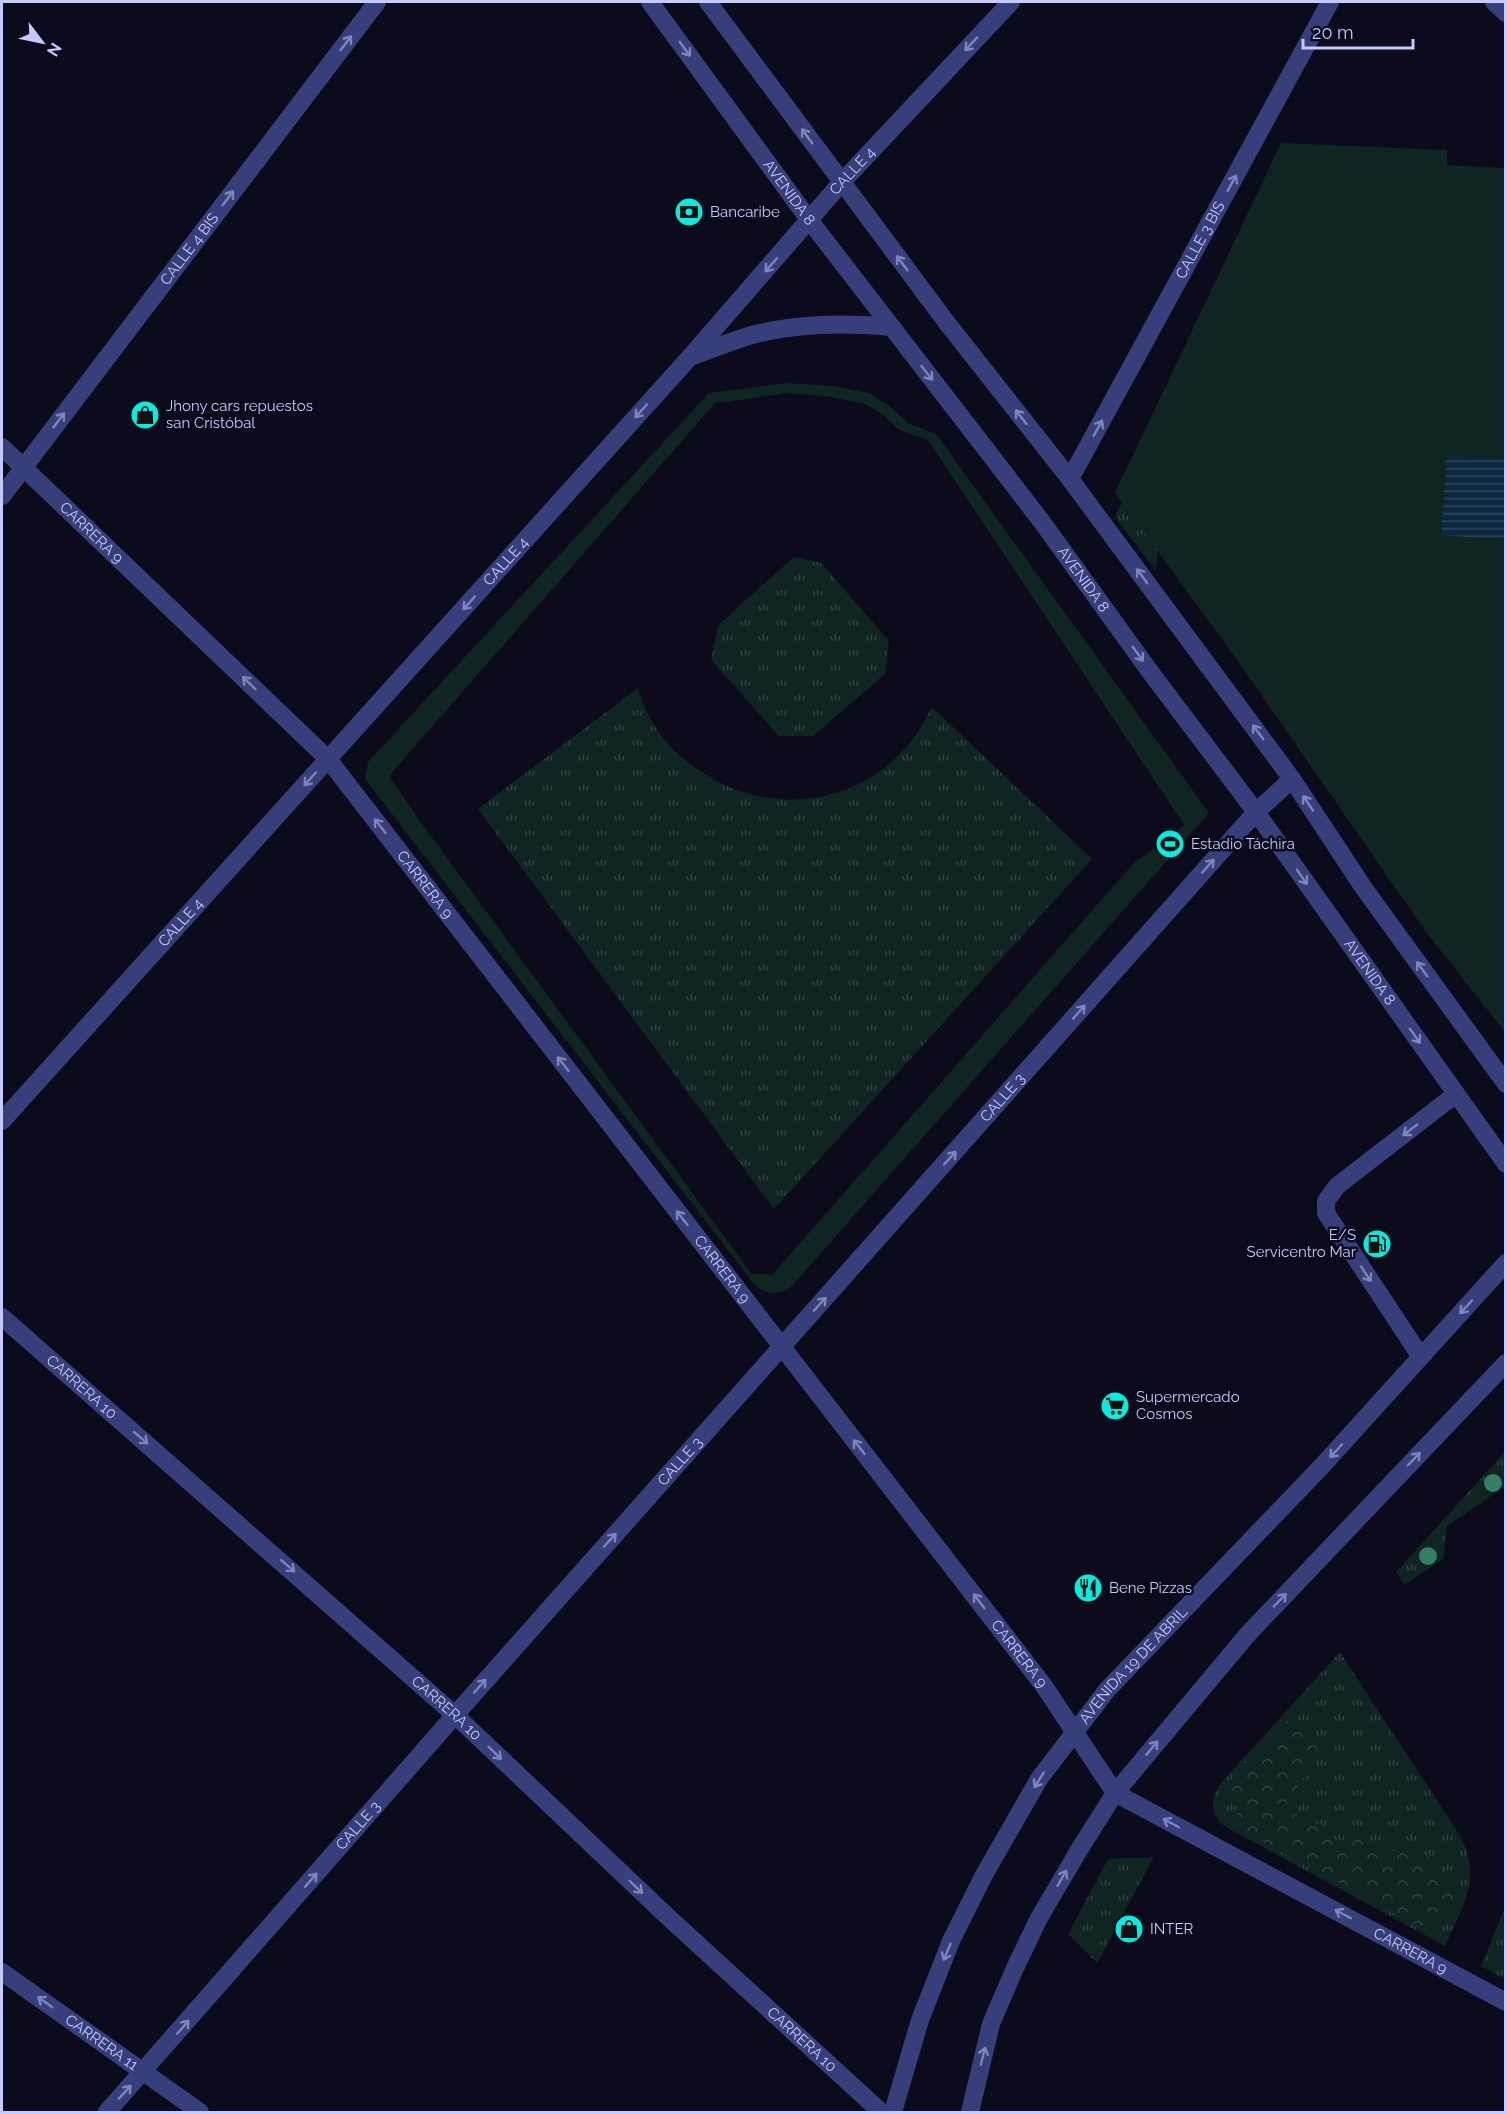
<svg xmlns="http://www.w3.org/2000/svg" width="1507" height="2114" font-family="Raleway,sans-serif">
<defs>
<pattern id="grass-tufts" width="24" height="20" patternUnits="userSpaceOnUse" patternTransform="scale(1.5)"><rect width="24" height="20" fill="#0e2521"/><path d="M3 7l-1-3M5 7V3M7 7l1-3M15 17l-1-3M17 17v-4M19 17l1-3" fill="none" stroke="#304342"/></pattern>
<pattern id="forest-crowns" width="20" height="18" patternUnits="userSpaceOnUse" patternTransform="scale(1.5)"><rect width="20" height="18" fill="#0e2521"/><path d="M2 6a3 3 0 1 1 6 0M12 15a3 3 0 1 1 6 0" fill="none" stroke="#304342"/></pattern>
<pattern id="water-rules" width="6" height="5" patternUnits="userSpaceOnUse" patternTransform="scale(1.5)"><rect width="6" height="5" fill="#0c283f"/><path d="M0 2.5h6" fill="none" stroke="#2e465c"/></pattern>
</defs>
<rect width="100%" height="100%" fill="#0b0b1b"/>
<path fill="url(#grass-tufts)" d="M1168,407L1156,571L1115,517Z
M794,557L821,563L889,641L885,674L813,736H779L711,660L718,625Z
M638,688C644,711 659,737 677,753C759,829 884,811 932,707L1092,859L774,1209L478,809Z
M1505,1452L1504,1487L1447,1526L1443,1559L1404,1585L1396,1572Z
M1340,1652L1457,1831C1484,1875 1464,1904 1445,1946L1224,1826C1210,1813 1210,1800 1220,1784Z
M1154,1857L1097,1963L1068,1934L1108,1859Z
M1505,1907V1979L1481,1966Z"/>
<path fill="url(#forest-crowns)" d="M1289,1719C1298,1719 1304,1720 1310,1727C1338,1757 1282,1786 1294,1812C1299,1822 1314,1821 1323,1826C1329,1829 1329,1835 1334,1839C1345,1842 1356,1838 1367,1840C1375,1841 1379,1850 1386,1851C1398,1853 1411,1849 1423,1854C1457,1869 1459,1906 1436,1932H1428L1243,1831C1236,1822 1239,1817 1236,1807C1234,1798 1226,1795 1227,1784L1279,1727Z"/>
<path fill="#0e2521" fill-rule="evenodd" d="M1281,143L1447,150V165L1505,168V1032L1426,932L1237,660L1115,493Z
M787,383L833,386L869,393L888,405L908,423L936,434L1209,813L791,1287C779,1296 765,1295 754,1284L365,779L368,762L709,393ZM786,393L831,397L865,404L882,414L899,430L928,440L1184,825L1133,864L772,1275L751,1273L420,821L389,776L716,402H727Z"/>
<path fill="url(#water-rules)" d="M1447,455L1505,459V540L1441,535Z"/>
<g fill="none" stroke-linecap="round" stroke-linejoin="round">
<g stroke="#373f7a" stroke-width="18">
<path id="s1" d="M650,2L810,221L1042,522L1151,673L1256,812L1506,1164"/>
<path d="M708,2L947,323L1070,479L1292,779L1363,887L1506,1084"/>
<path d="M1494,2L1506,13"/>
<path d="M690,357C711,350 731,341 752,335C798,323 844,323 891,327"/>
<path id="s2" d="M2,447L328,759L1044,1686L1115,1793L1506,2002"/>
<path id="s3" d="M1070,479L1330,2"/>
<path id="s4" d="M2,496L377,2"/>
<path id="s5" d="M2,1121L690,357L841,183L1011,2"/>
<path id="s6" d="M2,1317L455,1715L667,1916L881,2112"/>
<path d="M1421,1357L1326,1213V1201L1337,1186L1456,1094"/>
<path id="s7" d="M2,1972L200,2112"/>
<path id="s8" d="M107,2112L455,1715L1256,812L1292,779"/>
<path id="s9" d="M893,2112L920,2020L951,1941L984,1875L1039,1779L1107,1690L1321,1467L1506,1263"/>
<path d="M970,2112L991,2024L1015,1968L1039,1918L1079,1850L1115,1793L1248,1634L1506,1363"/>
</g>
</g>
<g fill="#347e66">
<circle cx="1493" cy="1483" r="9"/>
<circle cx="1428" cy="1556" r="9"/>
</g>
<defs><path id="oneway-shaft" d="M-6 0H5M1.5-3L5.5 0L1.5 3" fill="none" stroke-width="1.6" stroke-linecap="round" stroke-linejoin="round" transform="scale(1.5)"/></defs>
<g stroke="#7e84bc">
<use href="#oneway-shaft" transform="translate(346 43) rotate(-53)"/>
<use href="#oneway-shaft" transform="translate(971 44) rotate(133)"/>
<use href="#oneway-shaft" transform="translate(685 49) rotate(53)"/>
<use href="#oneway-shaft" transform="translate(807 136) rotate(-126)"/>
<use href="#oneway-shaft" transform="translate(1232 183) rotate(-61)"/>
<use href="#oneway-shaft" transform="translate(228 198) rotate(-53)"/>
<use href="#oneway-shaft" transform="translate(902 263) rotate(-127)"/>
<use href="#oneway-shaft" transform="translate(771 265) rotate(131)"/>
<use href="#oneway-shaft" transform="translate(927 373) rotate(52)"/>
<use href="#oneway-shaft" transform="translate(641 411) rotate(132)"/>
<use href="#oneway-shaft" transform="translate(1021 417) rotate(-128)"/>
<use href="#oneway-shaft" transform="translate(59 420) rotate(-53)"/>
<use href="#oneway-shaft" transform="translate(1098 428) rotate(-61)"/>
<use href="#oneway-shaft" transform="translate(1142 576) rotate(-126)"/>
<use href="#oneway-shaft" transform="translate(469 603) rotate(132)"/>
<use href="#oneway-shaft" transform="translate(1138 654) rotate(54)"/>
<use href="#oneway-shaft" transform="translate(249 683) rotate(-136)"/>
<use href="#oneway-shaft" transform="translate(1258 732) rotate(-126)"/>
<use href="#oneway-shaft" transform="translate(310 779) rotate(132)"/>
<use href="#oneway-shaft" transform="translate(1308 803) rotate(-124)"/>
<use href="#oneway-shaft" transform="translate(380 826) rotate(-128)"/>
<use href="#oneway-shaft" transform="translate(1208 866) rotate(-48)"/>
<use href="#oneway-shaft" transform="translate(1302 877) rotate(55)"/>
<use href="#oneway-shaft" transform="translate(1422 969) rotate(-126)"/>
<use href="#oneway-shaft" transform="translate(1079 1012) rotate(-48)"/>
<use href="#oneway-shaft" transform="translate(1415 1036) rotate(55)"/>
<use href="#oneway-shaft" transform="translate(563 1064) rotate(-128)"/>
<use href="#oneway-shaft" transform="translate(1410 1130) rotate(143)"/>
<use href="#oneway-shaft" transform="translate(950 1158) rotate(-48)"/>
<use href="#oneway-shaft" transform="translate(682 1218) rotate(-128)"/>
<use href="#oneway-shaft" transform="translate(1366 1274) rotate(57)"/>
<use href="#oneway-shaft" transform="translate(820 1304) rotate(-48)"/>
<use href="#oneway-shaft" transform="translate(1466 1307) rotate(132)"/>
<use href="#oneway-shaft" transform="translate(141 1438) rotate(41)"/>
<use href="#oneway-shaft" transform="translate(859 1447) rotate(-128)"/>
<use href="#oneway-shaft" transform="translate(1336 1451) rotate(132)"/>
<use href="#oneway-shaft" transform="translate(1414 1459) rotate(-46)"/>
<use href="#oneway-shaft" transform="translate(610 1540) rotate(-48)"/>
<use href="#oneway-shaft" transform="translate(288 1566) rotate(41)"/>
<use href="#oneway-shaft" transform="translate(1280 1600) rotate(-46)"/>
<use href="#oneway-shaft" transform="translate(979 1601) rotate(-127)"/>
<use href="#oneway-shaft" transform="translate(480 1686) rotate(-48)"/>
<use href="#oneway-shaft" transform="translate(1152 1748) rotate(-50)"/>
<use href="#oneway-shaft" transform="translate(495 1753) rotate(44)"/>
<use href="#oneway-shaft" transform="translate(1039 1780) rotate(123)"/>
<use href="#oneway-shaft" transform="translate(1171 1823) rotate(-152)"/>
<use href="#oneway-shaft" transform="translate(1062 1878) rotate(-60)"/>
<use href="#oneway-shaft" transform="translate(311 1880) rotate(-49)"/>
<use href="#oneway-shaft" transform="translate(636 1887) rotate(44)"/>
<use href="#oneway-shaft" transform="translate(1343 1914) rotate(-152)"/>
<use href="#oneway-shaft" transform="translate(947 1952) rotate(113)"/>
<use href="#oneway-shaft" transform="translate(45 2002) rotate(-145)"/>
<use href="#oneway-shaft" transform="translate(183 2027) rotate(-49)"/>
<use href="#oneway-shaft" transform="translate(983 2056) rotate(-76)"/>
<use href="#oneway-shaft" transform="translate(125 2092) rotate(-47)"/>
</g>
<defs>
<g id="bank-disc" transform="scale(1.5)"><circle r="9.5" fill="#03edde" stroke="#0b0b1b"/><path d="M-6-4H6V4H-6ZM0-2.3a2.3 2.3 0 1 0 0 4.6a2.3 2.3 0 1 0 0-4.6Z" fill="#111"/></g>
<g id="shop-disc" transform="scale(1.5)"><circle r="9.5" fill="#03edde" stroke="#0b0b1b"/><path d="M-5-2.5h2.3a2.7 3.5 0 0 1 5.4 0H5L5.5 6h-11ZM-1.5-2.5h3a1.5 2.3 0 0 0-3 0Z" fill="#111"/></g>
<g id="stadium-disc" transform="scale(1.5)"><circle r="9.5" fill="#03edde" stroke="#0b0b1b"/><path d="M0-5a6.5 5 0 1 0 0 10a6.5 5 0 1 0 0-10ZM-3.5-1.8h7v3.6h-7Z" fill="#111"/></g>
<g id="fuel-disc" transform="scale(1.5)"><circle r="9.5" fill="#03edde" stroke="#0b0b1b"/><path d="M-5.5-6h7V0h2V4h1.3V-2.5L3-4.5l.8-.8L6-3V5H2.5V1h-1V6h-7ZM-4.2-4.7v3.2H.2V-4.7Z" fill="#111"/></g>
<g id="supermarket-disc" transform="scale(1.5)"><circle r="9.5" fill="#03edde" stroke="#0b0b1b"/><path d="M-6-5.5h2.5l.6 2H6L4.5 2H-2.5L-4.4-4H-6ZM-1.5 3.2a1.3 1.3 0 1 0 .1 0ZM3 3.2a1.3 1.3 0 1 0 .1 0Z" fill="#111"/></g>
<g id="restaurant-disc" transform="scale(1.5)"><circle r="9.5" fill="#03edde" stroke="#0b0b1b"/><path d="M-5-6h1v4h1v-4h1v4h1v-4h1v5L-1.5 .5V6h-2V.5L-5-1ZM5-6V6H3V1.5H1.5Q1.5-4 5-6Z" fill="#111"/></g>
</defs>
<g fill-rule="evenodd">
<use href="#bank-disc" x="689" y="212"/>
<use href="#shop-disc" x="145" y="415"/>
<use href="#stadium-disc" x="1170" y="844"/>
<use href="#fuel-disc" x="1377" y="1244"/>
<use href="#supermarket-disc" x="1115" y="1406"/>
<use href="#restaurant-disc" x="1088" y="1588"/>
<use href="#shop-disc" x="1129" y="1929"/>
</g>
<g text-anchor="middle" stroke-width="5" stroke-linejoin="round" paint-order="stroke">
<g font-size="15" fill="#c6c9fe" stroke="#0b0b1b">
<text dy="5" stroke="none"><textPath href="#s5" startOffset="1275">CALLE 4</textPath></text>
<text dy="5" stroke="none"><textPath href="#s1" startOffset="236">AVENIDA 8</textPath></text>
<text dy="5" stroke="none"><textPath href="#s3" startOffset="272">CALLE 3 BIS</textPath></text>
<text dy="5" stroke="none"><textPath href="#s4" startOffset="310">CALLE 4 BIS</textPath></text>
<text dy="5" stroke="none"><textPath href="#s2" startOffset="124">CARRERA 9</textPath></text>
<text dy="5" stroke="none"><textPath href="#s5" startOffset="753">CALLE 4</textPath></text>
<text dy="5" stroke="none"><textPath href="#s1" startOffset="722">AVENIDA 8</textPath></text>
<text dy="5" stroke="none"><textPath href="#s2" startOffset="610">CARRERA 9</textPath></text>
<text dy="5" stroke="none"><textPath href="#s5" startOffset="267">CALLE 4</textPath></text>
<text dy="5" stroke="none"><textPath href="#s1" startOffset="1208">AVENIDA 8</textPath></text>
<text dy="5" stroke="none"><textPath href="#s8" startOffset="1353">CALLE 3</textPath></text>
<text dy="5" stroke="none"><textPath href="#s2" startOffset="1096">CARRERA 9</textPath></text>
<text dy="5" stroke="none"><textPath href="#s6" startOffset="106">CARRERA 10</textPath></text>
<text dy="5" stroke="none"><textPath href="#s8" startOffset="867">CALLE 3</textPath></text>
<text dy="5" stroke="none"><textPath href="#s2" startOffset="1582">CARRERA 9</textPath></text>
<text dy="5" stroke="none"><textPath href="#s9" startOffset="513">AVENIDA 19 DE ABRIL</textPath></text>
<text dy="5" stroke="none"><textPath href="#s6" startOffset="592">CARRERA 10</textPath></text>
<text dy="5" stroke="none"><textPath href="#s8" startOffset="381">CALLE 3</textPath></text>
<text dy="5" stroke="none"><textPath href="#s2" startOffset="2086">CARRERA 9</textPath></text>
<text dy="5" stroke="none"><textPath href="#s6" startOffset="1078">CARRERA 10</textPath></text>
<text dy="5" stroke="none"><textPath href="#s7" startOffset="122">CARRERA 11</textPath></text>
</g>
<g font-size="15" fill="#c6c9fe" stroke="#0b0b1b" text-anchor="start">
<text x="710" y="217">Bancaribe</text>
<text x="166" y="411">Jhony cars repuestos<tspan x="166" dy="17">san Cristóbal</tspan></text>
<text x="1191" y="849">Estadio Táchira</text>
<text x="1356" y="1240" text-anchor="end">E/S<tspan x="1356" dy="17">Servicentro Mar</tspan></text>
<text x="1136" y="1402">Supermercado<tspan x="1136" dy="17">Cosmos</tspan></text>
<text x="1109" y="1593">Bene Pizzas</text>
<text x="1150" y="1934">INTER</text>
</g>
</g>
<rect width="1507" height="2114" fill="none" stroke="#c6c9fe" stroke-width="6"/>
<g transform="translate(42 42) rotate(122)" stroke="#0b0b1b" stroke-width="4.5" paint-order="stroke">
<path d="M0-4.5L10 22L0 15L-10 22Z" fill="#c6c9fe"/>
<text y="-9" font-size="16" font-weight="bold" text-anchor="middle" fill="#c6c9fe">N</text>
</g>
<path d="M1303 39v9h110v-9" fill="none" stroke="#c6c9fe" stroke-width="3"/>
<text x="1312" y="39" font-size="18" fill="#c6c9fe" stroke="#0b0b1b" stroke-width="4.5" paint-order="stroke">20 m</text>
</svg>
